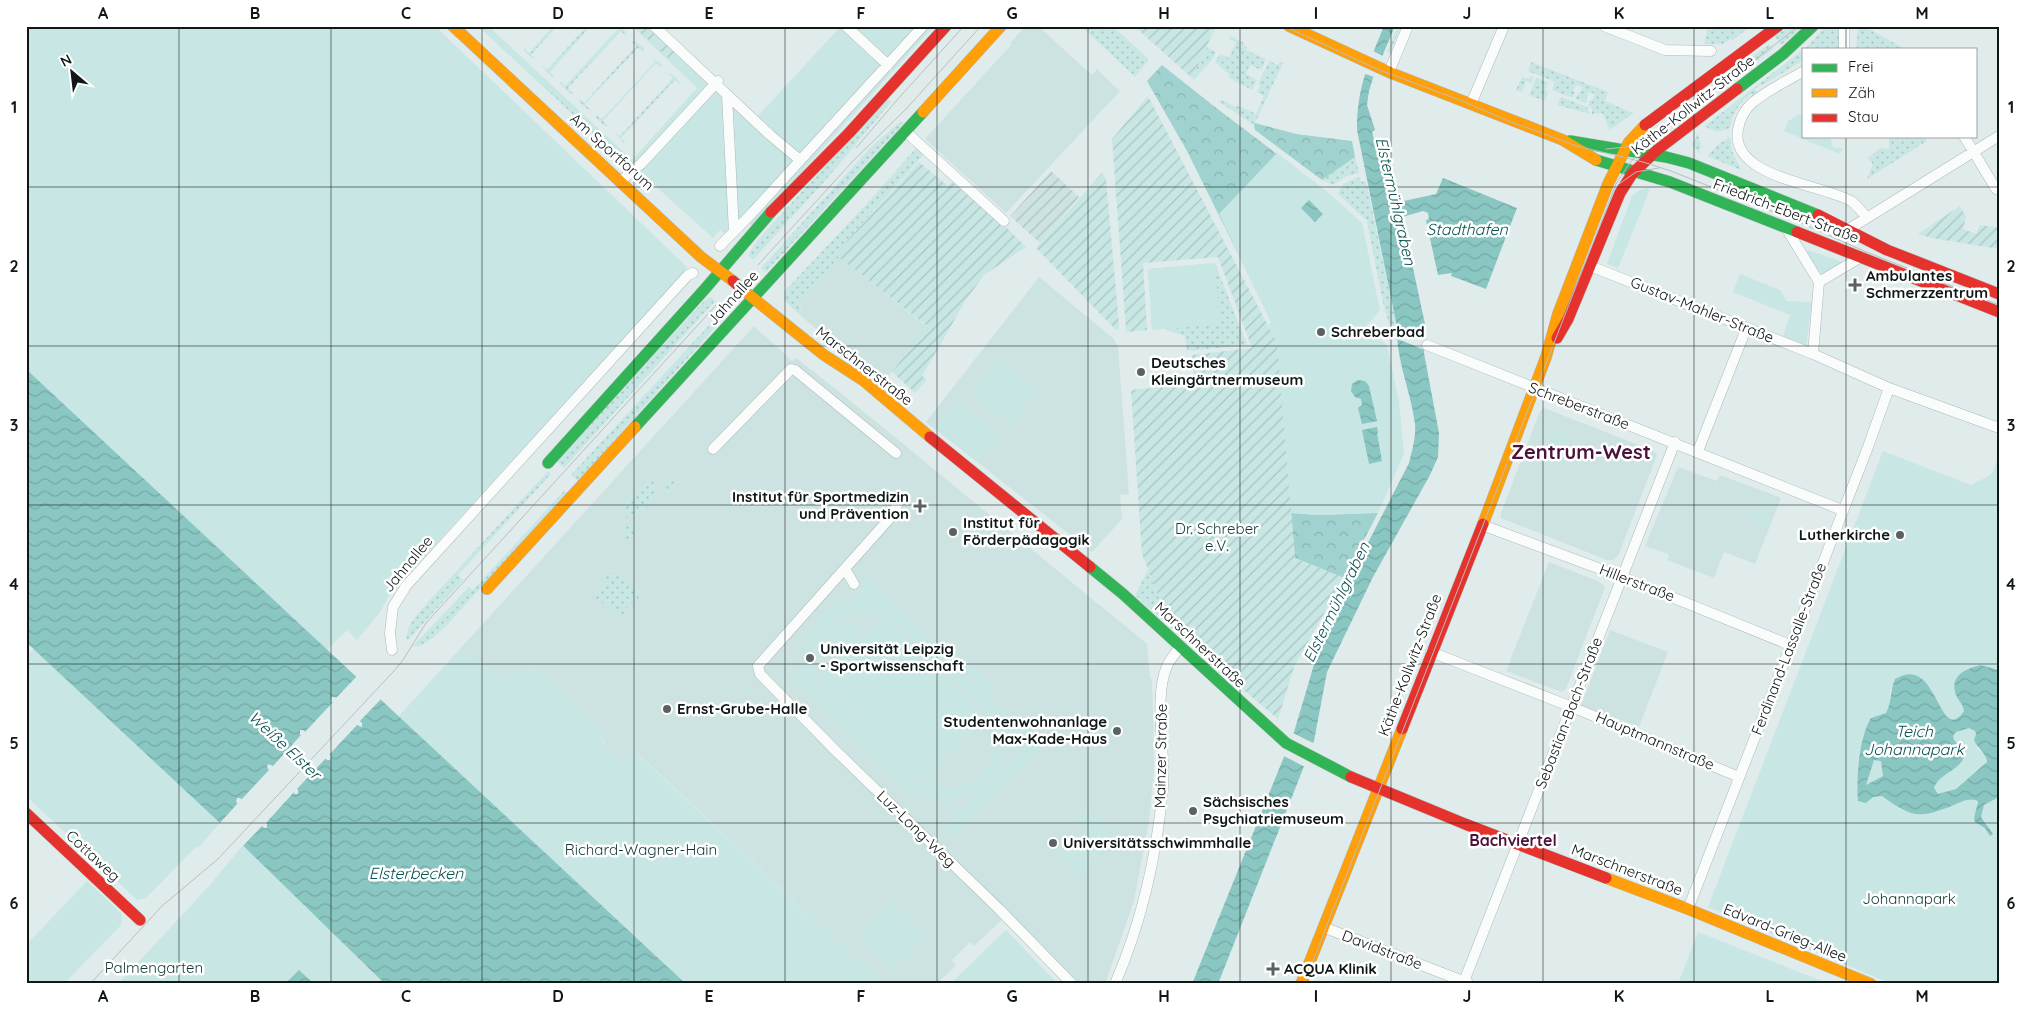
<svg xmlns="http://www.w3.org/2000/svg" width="2025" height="1010" font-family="Quicksand,sans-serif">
<defs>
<pattern id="industrial-furrows" width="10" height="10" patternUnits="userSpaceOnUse" patternTransform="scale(1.25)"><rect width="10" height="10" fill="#cce3e1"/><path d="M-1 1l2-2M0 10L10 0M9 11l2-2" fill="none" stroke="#aec2c0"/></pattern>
<pattern id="grass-dots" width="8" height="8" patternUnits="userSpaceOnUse" patternTransform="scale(1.25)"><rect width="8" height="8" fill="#c7e6e4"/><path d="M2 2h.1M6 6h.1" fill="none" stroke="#aac5c3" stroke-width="1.8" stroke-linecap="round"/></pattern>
<pattern id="forest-crowns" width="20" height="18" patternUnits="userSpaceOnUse" patternTransform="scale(1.25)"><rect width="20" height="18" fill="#a0d2cf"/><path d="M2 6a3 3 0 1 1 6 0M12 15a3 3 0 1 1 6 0" fill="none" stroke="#89b4b1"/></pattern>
<pattern id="garden-furrows" width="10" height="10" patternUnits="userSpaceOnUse" patternTransform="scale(1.25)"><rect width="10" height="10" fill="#c7e6e4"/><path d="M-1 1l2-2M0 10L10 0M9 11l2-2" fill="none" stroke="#aac5c3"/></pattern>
<pattern id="water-waves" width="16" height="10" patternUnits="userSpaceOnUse" patternTransform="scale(1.25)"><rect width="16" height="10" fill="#8ac6c2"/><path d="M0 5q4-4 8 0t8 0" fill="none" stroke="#76a9a6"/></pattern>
</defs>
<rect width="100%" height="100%" fill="#e0eceb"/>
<path fill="#cce3e1" d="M1028,26H1038L1092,75L1097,69L1120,91L1006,213L925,139L1011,45V42L1024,28Z
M839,257L927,327L882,385L800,315L802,300Z
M1039,277L1114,339L1118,347L1129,494L1120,495L1122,519L1092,552L926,422Z
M754,326L792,361L796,358L841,393L1147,644L1150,679H1152L1153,715L1154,769L1149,821L1134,901L1105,984H1077L1008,914L974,946L970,942L952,960L956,965L937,984H890L886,981L883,983L636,752L622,764L602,746L605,740L512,678L503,677L485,667L459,650Z
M1544,408L1654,451L1657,455L1618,556L1613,560H1607L1501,518V513L1540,411Z
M1678,467L1717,481L1720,475L1781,498L1755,564L1724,552L1714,578L1667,560L1669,557L1668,554L1645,546Z
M1549,562L1600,582L1605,587L1566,689L1562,692L1506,671Z
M1610,630L1668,652L1639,727L1581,705Z"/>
<path fill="url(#industrial-furrows)" d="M1051,171L1079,197L1040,243L1010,216Z"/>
<path fill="url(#grass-dots)" d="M478,26H488L635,163L630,168Z
M553,26H557L531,55L536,59H533L524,51V48L529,53Z
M587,26H591L550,72L554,76L552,77L543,68L542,65L547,70Z
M615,26H620L626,32V36L621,31L568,88L573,93L570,94L561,85L560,81L565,86L618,29Z
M1081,26H1113L1149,60L1135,77Z
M1398,26H1401L1390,53L1387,52Z
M1708,26H1751L1733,40L1730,39L1723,44H1704Z
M1786,26H1807L1793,39L1790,37L1781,45L1774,36Z
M1826,26H1839L1840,48L1805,49Z
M1858,26H1868L1867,28L1905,49H1856Z
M1231,36L1244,43L1243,45L1247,47L1246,50L1266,59L1261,70L1250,65L1246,74L1257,80L1252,90L1229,78L1230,75L1215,62L1220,54L1229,58L1236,42L1229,39Z
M635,41L644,48V52L638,48L585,104L590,110H588L579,102V99L584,103L636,46L632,42Z
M1769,44L1773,49L1673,125L1669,119Z
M1206,47L1216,52L1214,57L1194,80L1192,78Z
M1800,52L1804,54V60L1761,86L1760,85L1755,89L1759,94L1754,98L1751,94C1739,103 1732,114 1730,128C1720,132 1713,133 1705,126Z
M651,57L661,64L662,68L656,63L603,121L608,126H605L596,118V115L602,119L655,62Z
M1269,61L1278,65L1280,62L1283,63L1254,125L1218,101L1222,100L1236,107L1237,105L1256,114L1264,96L1257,92L1260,86L1258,84Z
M1531,62L1608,92L1605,101L1633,113L1610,130L1602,113L1592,114V108L1588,105L1590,100L1592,101L1595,94L1588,92L1586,103L1575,99L1583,87L1576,85L1573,91L1575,92L1573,98L1552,90L1555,82L1528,71Z
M668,73C673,74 680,80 680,85L675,80L621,138L626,143H624L614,132L620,136L673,78Z
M1531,76L1533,77L1531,83L1526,81L1522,92L1516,90L1522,77L1529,79Z
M1536,78L1548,82L1545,90L1548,92L1545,101L1529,95Z
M1561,97L1587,107L1590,114L1557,105Z
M887,98L891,102L831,174L753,260L748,255L756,242Z
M901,121L903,124L766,272L761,268L870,148Z
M1698,133L1701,145L1699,153L1692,145Z
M1889,136H1924L1927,141L1867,179L1873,164L1868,158L1880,148L1889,149Z
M1730,137L1732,151L1741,170L1707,156L1719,144Z
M917,147L925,153L835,254L839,257L802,300L800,315L784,300V292L873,197Z
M1355,157L1359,173L1347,176L1333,185L1322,180Z
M1360,177L1361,182L1366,181L1397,327L1389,324L1383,303L1367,221L1338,194C1340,183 1350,180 1360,177Z
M1215,263L1247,345L1187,351L1185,336L1164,329L1152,330L1148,269Z
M711,297L715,301L564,468L556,461L704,301Z
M724,309L728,313L578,481L571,475Z
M548,471L551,474L458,575L463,580L407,641C404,626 422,609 431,599Z
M664,481H680L669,495L666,493Z
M644,482H656C655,504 646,513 625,518V504Z
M564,491L568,492L445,627C437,634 424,648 413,646L469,587L473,590Z
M635,525L637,530L626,542L625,526Z
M1148,570L1171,628L1135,595Z
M613,573L621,576L629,586L639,590C641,601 634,599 628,606C625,610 626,613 621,616C613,614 611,606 604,603C599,600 597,602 594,597L603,585L607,576Z"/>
<path fill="url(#forest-crowns)" d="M1162,65L1215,107L1331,195L1266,310L1187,151L1147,81Z
M1255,123L1296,134L1352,141L1355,157L1322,180L1255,130L1254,125Z
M1291,513L1318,515L1378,513L1344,578L1295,558Z"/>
<path fill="#c7e6e4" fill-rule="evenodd" d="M26,26H435L688,268L389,595L381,611L357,640L347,630L327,650L26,369Z
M478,26H488L632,160L697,88L632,26H659L757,117L841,26H934L753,225L739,222L724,233L720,230L713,238Z
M1804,112V136H1830L1832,146L1836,148H1843L1840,154L1784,131L1788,121Z
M1277,153L1331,195L1362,223L1380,310L1365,328L1387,345L1399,402L1404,454L1378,513L1318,515L1291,513L1277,343L1268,325L1271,322L1219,214Z
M1646,188L1650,189L1618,268L1607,264L1632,196L1638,191Z
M1808,250L1845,263L1824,275L1821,274L1807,253Z
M1215,263L1220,324L1152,330L1148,269Z
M1740,274L1780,290L1787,301L1812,302L1806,346L1783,336L1790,315L1733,292Z
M999,360L1037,391L1010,425L972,393Z
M957,401L999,436L978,461L936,426Z
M1555,431L1569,436L1556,468L1543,463Z
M1883,451L1971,485L1991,475L1999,456V670L1995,668L1958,698L1963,704L1964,711C1949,732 1941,708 1935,696C1932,688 1926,683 1920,677L1890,690L1891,703L1886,713L1871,718L1857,786L1873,797L1882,796L1901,810L1937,812L1970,798L1976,800L1978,807L1974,818L1989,826L1981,817L1984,805L1999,797V984H1892L1708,907Z
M1761,496L1774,501L1771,510L1757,505Z
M1751,508L1772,517L1767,528L1746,519Z
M868,577L1017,723C1013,726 1007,730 1005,735C1003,739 1004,748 1003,754C995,781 976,796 949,800L956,813L951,816L942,800H931L914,794L911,797L790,676L803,663C805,629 822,603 858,599L851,586ZM861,609H865L872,621L877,618L873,610L895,620L988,716C1004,753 983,788 942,789L935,778L930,780L934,788L917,782L820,686C805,658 816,648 836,628C844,621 850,613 861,609ZM843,614L818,640H817C822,628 832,617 843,614Z
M883,615L986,718L921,783L819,680Z
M849,621L861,634L838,657L825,644Z
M945,638L996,688L989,694L939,644Z
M34,649L220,823L200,846L194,849L146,898L137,900L26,796V655Z
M459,650L503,677L505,674L512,678L520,669L534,667L605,734L602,746L622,764L635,752L883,983L886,980L890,984H686L398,717Z
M1021,723L1044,745L951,837L942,828L1022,749L1009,736Z
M1969,728L1975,731L1977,748L1986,756L1987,762L1956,789L1938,795L1934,788L1936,782L1942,777L1962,748L1956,743L1953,736L1956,732Z
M1874,760H1881L1883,776L1866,785Z
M1087,807L1117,835L1077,877L1058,860L1087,830L1075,818Z
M243,845L385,984H118L210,885Z
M87,881L122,914L121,925L64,984H26V945Z
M892,902L927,935L893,971L858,938Z
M1006,930L1058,984H950Z
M1698,932L1829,984H1678Z"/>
<path fill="url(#garden-furrows)" d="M633,26H647L659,37L653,44Z
M1134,26H1216L1192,78Z
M663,40L677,53L671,60L656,47Z
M1148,96L1277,343L1295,558L1344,578L1294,667L1278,719L1171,628L1142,554L1131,390L1195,384L1192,355L1252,348L1218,257L1143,263L1147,330L1128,332L1126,330L1112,139Z
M919,162L948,186L952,182L1004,225L1026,247L984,275L966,300L922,376L927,380L915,393L892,372L927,326L835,254Z
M1102,173L1106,179L1119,325V329L1116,330L1036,248Z
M1960,206L1966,217L1963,229L1976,234L1980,225L1999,228V249L1932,238L1918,234Z"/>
<path fill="url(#water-waves)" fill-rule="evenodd" d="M1384,26H1395L1373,78L1369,91L1367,105L1375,130L1372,132L1383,174L1387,177L1393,176L1399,202L1436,194L1443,178L1517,208L1486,289L1451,276L1452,273L1438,275L1426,220L1429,219L1428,213L1423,211L1402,217L1425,324L1424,353L1439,433L1438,457L1430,475L1373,577L1327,672L1314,741L1218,984H1192L1294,732L1313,668L1319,638L1409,463C1412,451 1416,437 1415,424C1411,391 1396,361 1397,327L1357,130C1357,87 1368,65 1384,26Z
M1309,200L1323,214L1315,222L1301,208Z
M26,369L686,984H385L220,823L26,642ZM332,697H335L362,723V727L359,726L331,701ZM300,730H303L331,756L330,760H327L300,734ZM269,764L298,790V794H295L268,769L267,766ZM237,798H240L267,824V828H264L236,802Z
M1358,380L1365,381L1369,386L1377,421L1362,424L1358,408L1362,405L1361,399L1355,397L1351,391L1352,384Z
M1377,427L1378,433H1377L1382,461L1369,464L1362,430Z
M1980,665L1999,670V797L1984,805L1981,817L1993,834L1990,836L1985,828L1975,822L1974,818L1978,802L1976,800C1968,798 1961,802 1954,805C1919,819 1912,818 1882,796L1873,797L1866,803L1858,801C1856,779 1859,737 1871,718L1886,713C1892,702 1890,691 1895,679C1939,652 1938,748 1964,711C1963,703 1957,700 1955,692C1951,675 1966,669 1980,665ZM1969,728L1975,731L1976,734L1974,740C1977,748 1987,754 1987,762L1956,789L1938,794L1934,788C1940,772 1961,771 1965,754C1962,747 1954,743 1953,736L1956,732ZM1874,760L1881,761L1883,776L1866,785Z
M299,970L313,983V984H290L288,981Z"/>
<path fill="#e0eceb" d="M1373,51L1383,56L1374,77L1363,73Z
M1395,327L1427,339V351L1395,338Z
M358,675L382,698L360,721L359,725H357L329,755L327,759L326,758L297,789L298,790L294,792L266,823L267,824L262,826L242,847L219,824L238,803L237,802L240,799L241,800L269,770L268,768L271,765L273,766L301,735L300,734L303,731L305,732L333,702L332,700L334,697L336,698Z
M1291,732L1315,744L1307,768L1282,755Z"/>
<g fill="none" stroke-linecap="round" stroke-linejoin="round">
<g stroke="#aeb8b7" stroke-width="11">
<path id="street" d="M654,26L770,135L800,160
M846,26L888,65
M1604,26L1665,50L1711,51
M1844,49V26
M1804,71C1787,81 1767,90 1752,103C1744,110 1740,119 1738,129C1729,178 1822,184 1851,201C1857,205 1862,212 1867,218
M1389,72L1408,26
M727,95L734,232
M1471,104L1504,26
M905,131L1004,221
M1964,136L1996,189H1999
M621,182L631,171L641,164L718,81
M1786,228L1819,282L1813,354
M1849,229L1999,136
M720,246L753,212L923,26
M1590,266L1813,354L1889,388L1999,428
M1819,282L1861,257
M1427,345L1842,510
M713,449L791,369L795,370L896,453
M1698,451L1746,329
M897,505L890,518L758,666L760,674L836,751L1000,910L1072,984
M1482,525L1622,577L1790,645
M845,569L854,584
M392,650L390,633L393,607L406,586L688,275L693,273
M1431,652L1572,707L1739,777
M1688,909L1868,447L1889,388
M1323,927L1468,983
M1115,984C1142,921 1157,855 1163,787C1166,751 1153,699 1167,666C1170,659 1176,653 1180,647
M1463,984L1675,442"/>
</g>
<g stroke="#aeb8b7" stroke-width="12">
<path id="fast" d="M1737,89L1783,54L1813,26
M1570,141L1666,157L1689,163L1818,215
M1596,160L1670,182L1797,232
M635,427L923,112
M548,463L704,290L771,212
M1090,567L1123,594L1286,743L1351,777"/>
</g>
<g stroke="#aeb8b7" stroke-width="12">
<path id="slow" d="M453,26L701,257L733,281
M1289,26L1391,73L1563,140L1596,160
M923,112L1001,26
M743,290L824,355L864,381L930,437
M1483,524L1546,357L1558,314L1608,184L1629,142L1645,125
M487,589L635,427
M1606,878L1688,909L1871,984
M1301,984L1402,729"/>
</g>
<g stroke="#aeb8b7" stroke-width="12">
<path id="jam" d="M1645,125L1778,26
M771,212L849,133L946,26
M1818,215L1887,250L1999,294
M1797,232L1999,312
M1557,338L1568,319L1620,193L1632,174L1657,150L1737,89
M930,437L1090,567
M1402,729L1483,524
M1351,777L1465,824L1606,878
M26,813L140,920"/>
</g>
<use href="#street" stroke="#fafcfc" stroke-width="10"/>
<use href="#fast" stroke="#30b455" stroke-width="11"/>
<use href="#slow" stroke="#ff9f0a" stroke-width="11"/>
<use href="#jam" stroke="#e5322d" stroke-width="11"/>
<path stroke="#bbbebe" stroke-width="1" d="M1284,26L1377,69L1462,101L1506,120L1577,146L1643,162L1671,171L1799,222L1864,251L1999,305
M856,148L897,100L964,26
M1606,149L1626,147L1650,135
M1619,184L1636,172L1659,168
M758,265L853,161L906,109L981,26
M90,984L162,906L218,859L393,672L403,660L426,623L718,303
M1304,984L1616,184L1629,164L1648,142L1799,26"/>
<g stroke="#aeb8b7" stroke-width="12" stroke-linecap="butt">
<path id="jam-bridge" d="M733,281L742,289"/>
</g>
<use href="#jam-bridge" stroke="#e5322d" stroke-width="11"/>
</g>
<path fill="none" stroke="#101717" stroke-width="1" stroke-opacity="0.55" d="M179,26V984M331,26V984M482,26V984M634,26V984M785,26V984M937,26V984M1088,26V984M1240,26V984M1391,26V984M1543,26V984M1694,26V984M1846,26V49M1846,136V984M26,187H1999M26,346H1999M26,505H1999M26,664H1999M26,823H1999"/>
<g fill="#596261" stroke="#fff" stroke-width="2">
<path d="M1852.5 277.5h5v5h5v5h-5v5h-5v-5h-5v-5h5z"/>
<circle cx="1321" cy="332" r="5"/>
<circle cx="1141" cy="372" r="5"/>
<path d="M917.5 498.5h5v5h5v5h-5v5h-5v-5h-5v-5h5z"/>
<circle cx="953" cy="532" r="5"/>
<circle cx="1900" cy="535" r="5"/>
<circle cx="810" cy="658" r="5"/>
<circle cx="667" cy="709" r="5"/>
<circle cx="1117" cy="731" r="5"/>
<circle cx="1193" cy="811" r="5"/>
<circle cx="1053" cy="843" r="5"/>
<path d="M1270.5 961.5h5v5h5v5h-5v5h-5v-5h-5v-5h5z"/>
</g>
<g text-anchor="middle" stroke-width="5" stroke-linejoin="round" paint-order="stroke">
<g font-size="15" fill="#101717" stroke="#fff">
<text transform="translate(1693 105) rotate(-38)" y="5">Käthe-Kollwitz-Straße</text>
<text transform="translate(612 152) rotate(42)" y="5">Am Sportforum</text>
<text transform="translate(1786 211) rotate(21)" y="5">Friedrich-Ebert-Straße</text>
<text transform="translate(733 298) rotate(-48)" y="5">Jahnallee</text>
<text transform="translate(1702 310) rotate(22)" y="5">Gustav-Mahler-Straße</text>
<text transform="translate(864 366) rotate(38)" y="5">Marschnerstraße</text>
<text transform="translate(1579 406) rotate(21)" y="5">Schreberstraße</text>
<text transform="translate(408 564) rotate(-50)" y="5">Jahnallee</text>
<text transform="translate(1637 583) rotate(21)" y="5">Hillerstraße</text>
<text transform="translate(1200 645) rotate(43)" y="5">Marschnerstraße</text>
<text transform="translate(1789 649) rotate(-69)" y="5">Ferdinand-Lassalle-Straße</text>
<text transform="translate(1410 665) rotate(-69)" y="5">Käthe-Kollwitz-Straße</text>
<text transform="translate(1569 713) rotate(-69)" y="5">Sebastian-Bach-Straße</text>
<text transform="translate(1655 741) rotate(23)" y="5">Hauptmannstraße</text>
<text transform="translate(1161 756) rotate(-89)" y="5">Mainzer Straße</text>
<text transform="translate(916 829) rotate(44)" y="5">Luz-Long-Weg</text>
<text transform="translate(93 856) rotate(43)" y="5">Cottaweg</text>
<text transform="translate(1627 870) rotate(21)" y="5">Marschnerstraße</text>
<text transform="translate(1785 933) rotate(22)" y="5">Edvard-Grieg-Allee</text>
<text transform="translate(1382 950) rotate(21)" y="5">Davidstraße</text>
</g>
<g font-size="15" font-weight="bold" fill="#101717" stroke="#fff" text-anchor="start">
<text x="1866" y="281">Ambulantes<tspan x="1866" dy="17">Schmerzzentrum</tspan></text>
<text x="1331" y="337">Schreberbad</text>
<text x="1151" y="368">Deutsches<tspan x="1151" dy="17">Kleingärtnermuseum</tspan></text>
<text x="909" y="502" text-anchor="end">Institut für Sportmedizin<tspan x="909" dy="17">und Prävention</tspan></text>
<text x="963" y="528">Institut für<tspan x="963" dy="17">Förderpädagogik</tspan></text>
<text x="1890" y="540" text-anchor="end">Lutherkirche</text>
<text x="820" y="654">Universität Leipzig<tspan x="820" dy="17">- Sportwissenschaft</tspan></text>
<text x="677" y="714">Ernst-Grube-Halle</text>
<text x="1107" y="727" text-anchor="end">Studentenwohnanlage<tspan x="1107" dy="17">Max-Kade-Haus</tspan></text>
<text x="1203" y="807">Sächsisches<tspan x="1203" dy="17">Psychiatriemuseum</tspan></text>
<text x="1063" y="848">Universitätsschwimmhalle</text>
<text x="1284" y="974">ACQUA Klinik</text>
</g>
<g font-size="15" fill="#113937" stroke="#fff">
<text x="1217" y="534">Dr. Schreber<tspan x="1217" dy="17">e.V.</tspan></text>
<text x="641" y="855">Richard-Wagner-Hain</text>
<text x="1909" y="904">Johannapark</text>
<text x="154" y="973">Palmengarten</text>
</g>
<g font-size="16" font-style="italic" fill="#075250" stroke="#fff">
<text transform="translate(1396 201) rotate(77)" y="6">Elstermühlgraben</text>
<text x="1467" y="235">Stadthafen</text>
<text transform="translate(1336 602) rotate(-64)" y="6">Elstermühlgraben</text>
<text x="1914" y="737">Teich<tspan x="1914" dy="18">Johannapark</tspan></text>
<text transform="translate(285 745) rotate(43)" y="6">Weiße Elster</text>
<text x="416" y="879">Elsterbecken</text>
</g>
<g font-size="16" font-weight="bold" fill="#4d123a" stroke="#fff">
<text x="1513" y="846">Bachviertel</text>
</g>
<g font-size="20" font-weight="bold" fill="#4d123a" stroke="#fff">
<text x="1581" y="459">Zentrum-West</text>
</g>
</g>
<rect width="2025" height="1010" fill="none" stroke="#ffffff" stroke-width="55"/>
<rect x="1802" y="48" width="175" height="90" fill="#ffffff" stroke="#9fa2a2"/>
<rect x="1812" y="64" width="25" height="8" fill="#30b455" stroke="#9fa2a2"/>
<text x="1848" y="72" font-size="15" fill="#101717">Frei</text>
<rect x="1812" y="89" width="25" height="8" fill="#ff9f0a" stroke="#9fa2a2"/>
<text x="1848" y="98" font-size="15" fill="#101717">Zäh</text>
<rect x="1812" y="114" width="25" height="8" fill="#e5322d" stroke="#9fa2a2"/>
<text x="1848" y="122" font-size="15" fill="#101717">Stau</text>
<g transform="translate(72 72) rotate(332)" stroke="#ffffff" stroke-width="4" paint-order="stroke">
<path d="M0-4L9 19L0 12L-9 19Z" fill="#101717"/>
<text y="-8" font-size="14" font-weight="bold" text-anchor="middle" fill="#101717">N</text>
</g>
<rect x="28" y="28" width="1970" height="954" fill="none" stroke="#101717" stroke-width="2"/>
<g font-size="16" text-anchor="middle" font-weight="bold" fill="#101717">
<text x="103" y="19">A</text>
<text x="255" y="19">B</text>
<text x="406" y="19">C</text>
<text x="558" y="19">D</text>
<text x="709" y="19">E</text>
<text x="861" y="19">F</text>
<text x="1012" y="19">G</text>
<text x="1164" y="19">H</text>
<text x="1316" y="19">I</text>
<text x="1467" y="19">J</text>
<text x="1619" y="19">K</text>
<text x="1770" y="19">L</text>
<text x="1922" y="19">M</text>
<text x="14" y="113">1</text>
<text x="2011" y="113">1</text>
<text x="14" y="272">2</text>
<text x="2011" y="272">2</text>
<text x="14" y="431">3</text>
<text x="2011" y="431">3</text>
<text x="14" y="590">4</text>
<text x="2011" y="590">4</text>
<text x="14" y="749">5</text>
<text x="2011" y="749">5</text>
<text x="14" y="909">6</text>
<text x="2011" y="909">6</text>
<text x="103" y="1002">A</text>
<text x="255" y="1002">B</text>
<text x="406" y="1002">C</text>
<text x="558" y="1002">D</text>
<text x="709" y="1002">E</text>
<text x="861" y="1002">F</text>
<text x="1012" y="1002">G</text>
<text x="1164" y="1002">H</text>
<text x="1316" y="1002">I</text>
<text x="1467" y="1002">J</text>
<text x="1619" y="1002">K</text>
<text x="1770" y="1002">L</text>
<text x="1922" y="1002">M</text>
</g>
</svg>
